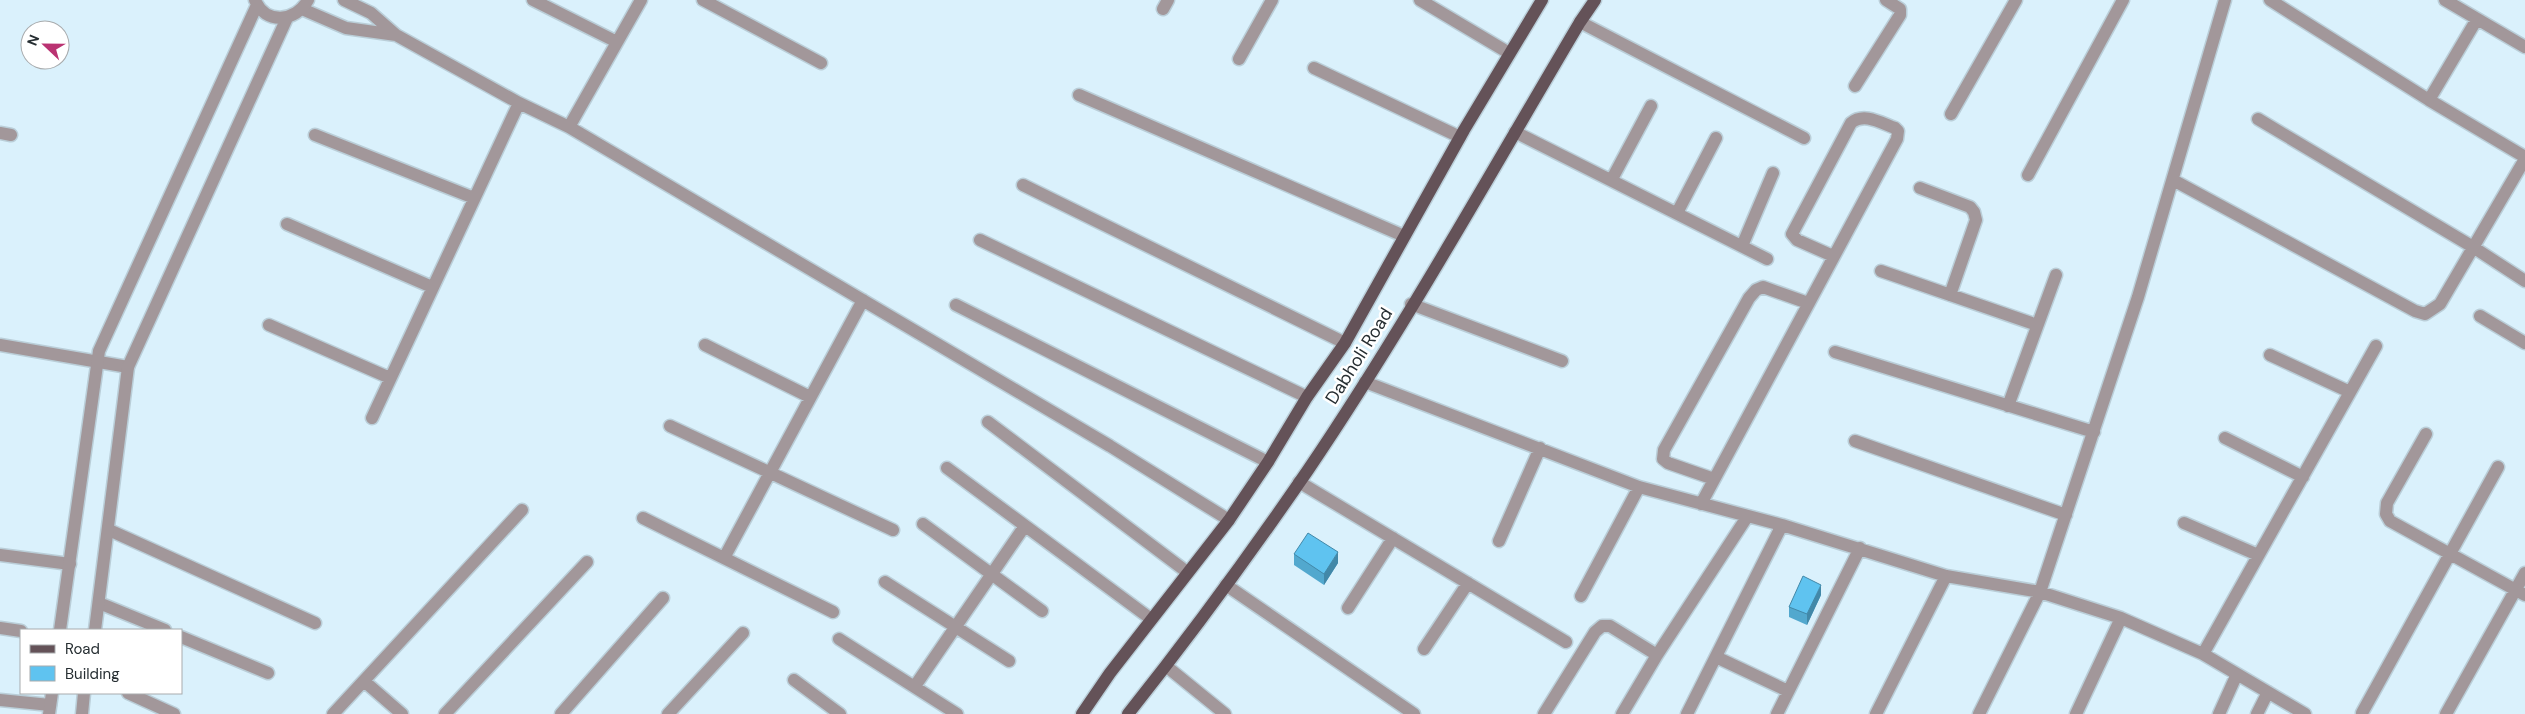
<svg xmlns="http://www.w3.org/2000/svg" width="2525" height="714" font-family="'DM Sans',sans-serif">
<rect width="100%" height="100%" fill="#daf1fc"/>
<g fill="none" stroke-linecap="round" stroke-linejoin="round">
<g stroke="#baced8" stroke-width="15">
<path id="minor" d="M344,0L371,13L396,35L519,103L569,127L1110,446L1229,520
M533,0L617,42
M703,0L821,63
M1420,0L1509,53
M2270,0L2429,100L2525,157
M2445,0L2525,47
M302,9L346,28L396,35
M1163,9L1168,0
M1580,22L1804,138
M1239,59L1272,0
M1314,68L1460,137
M1855,86L1900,15V9L1886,0
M1079,95L1404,236
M2429,100L2477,19
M1951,114L2016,0
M2258,119L2473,247L2525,281
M569,127L641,0
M1515,132L1767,259
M0,133L11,135
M315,135L474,198
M2028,175L2123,0
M1612,179L1651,106
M2173,180L2415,311L2425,314L2440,304L2525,159
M1023,185L1345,343
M1920,188L1970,207L1974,212L1976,220L1950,295
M1677,213L1716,138
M287,224L432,287
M980,240L1307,397
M1742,246L1773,173
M1881,271L2037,325
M1411,304L1562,361
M956,305L1268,462
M2480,316L2525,343
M269,325L390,378
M0,345L128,367
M705,345L810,397
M1835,352L2094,432
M2270,355L2350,392
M1365,382L1639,487L1782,525L1946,576L2040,592L2138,297L2225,0
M2008,406L2056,275
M372,418L519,103
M988,422L1187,572
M670,426L893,530
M2426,434L2387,503L2386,514L2390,521L2525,595
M2225,438L2303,477
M1855,441L2066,515
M947,468L1151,619
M1714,479L1668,463L1663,459L1664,450L1749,298L1756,290L1763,287L1808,303
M1299,482L1566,642
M1701,504L1897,139L1898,131L1895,128C1881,123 1864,112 1851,123L1792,234L1797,240L1833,256
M643,518L833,612
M2184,523L2258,555
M923,524L1042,611
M109,530L315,623
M1499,541L1540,448
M0,555L70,564
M724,558L863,300
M885,582L1009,661
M1226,585L1414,714
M1581,596L1639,487
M99,603L165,630
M1348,608L1393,538
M0,628L21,631
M181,637L268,673
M839,639L957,714
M1424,649L1468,583
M2203,654L2376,346
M1716,657L1788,691
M1166,666L1225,714
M794,680L840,714
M364,681L402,714
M915,686L1024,527
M128,693L174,714
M0,700L50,705
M2362,713L2498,467
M333,714L522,510
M445,714L587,562
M561,714L663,598
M668,714L743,633
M1544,714L1595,632L1602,626H1610L1657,655
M1622,714L1657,655L1747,517
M1687,714L1782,525
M1777,714L1860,548
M1876,714L1946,576
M1979,714L2040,592L2121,618L2203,654L2305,714
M2076,714L2121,618
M2219,714L2237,674
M2257,714L2268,692
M2446,714L2525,573"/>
</g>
<g stroke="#baced8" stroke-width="15">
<path id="tertiary" d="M255,0C265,25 296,22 308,0
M60,630L99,351L257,5
M95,630L128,367L287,18
M49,714L52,693
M82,714L84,693"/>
</g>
<g stroke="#baced8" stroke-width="15">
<path id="primary" d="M1082,714L1110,673L1229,520L1268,462L1307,397L1345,343L1464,130L1542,0
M1128,714C1191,635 1251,553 1308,470C1406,325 1491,172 1580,22L1595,0"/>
</g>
<use href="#minor" stroke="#a2979a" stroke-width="12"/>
<use href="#tertiary" stroke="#a2979a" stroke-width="12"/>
<use href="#primary" stroke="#645258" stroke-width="12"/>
</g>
<path fill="#52a8ce" d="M1294,554L1338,563L1324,585L1294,565Z
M1821,595L1807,625L1789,617V607Z"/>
<path fill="#4288a8" d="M1338,552V563L1324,585V574Z
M1821,585V595L1807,625V614Z"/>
<path fill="#5fc3f0" stroke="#4288a8" d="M1308,533L1338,552L1324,574L1294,554Z
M1803,576L1821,585L1807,614L1789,607Z"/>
<g text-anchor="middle" stroke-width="5" stroke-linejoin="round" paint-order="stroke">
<g font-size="18" fill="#262e32" stroke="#fff">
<text transform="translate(1359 356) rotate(-58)" y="6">Dabholi Road</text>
</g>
</g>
<rect x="20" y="629" width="162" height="65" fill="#ffffff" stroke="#a8abad"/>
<rect x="30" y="645" width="25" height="8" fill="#645258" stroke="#a8abad"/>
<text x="65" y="654" font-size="15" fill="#262e32">Road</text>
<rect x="30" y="666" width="25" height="15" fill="#5fc3f0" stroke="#a8abad"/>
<text x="65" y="679" font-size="15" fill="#262e32">Building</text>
<g transform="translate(45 45) rotate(292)"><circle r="24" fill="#ffffff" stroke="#a8abad"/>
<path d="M0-4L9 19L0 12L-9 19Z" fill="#ba3372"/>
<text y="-8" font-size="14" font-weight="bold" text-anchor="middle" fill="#262e32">N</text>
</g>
</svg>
